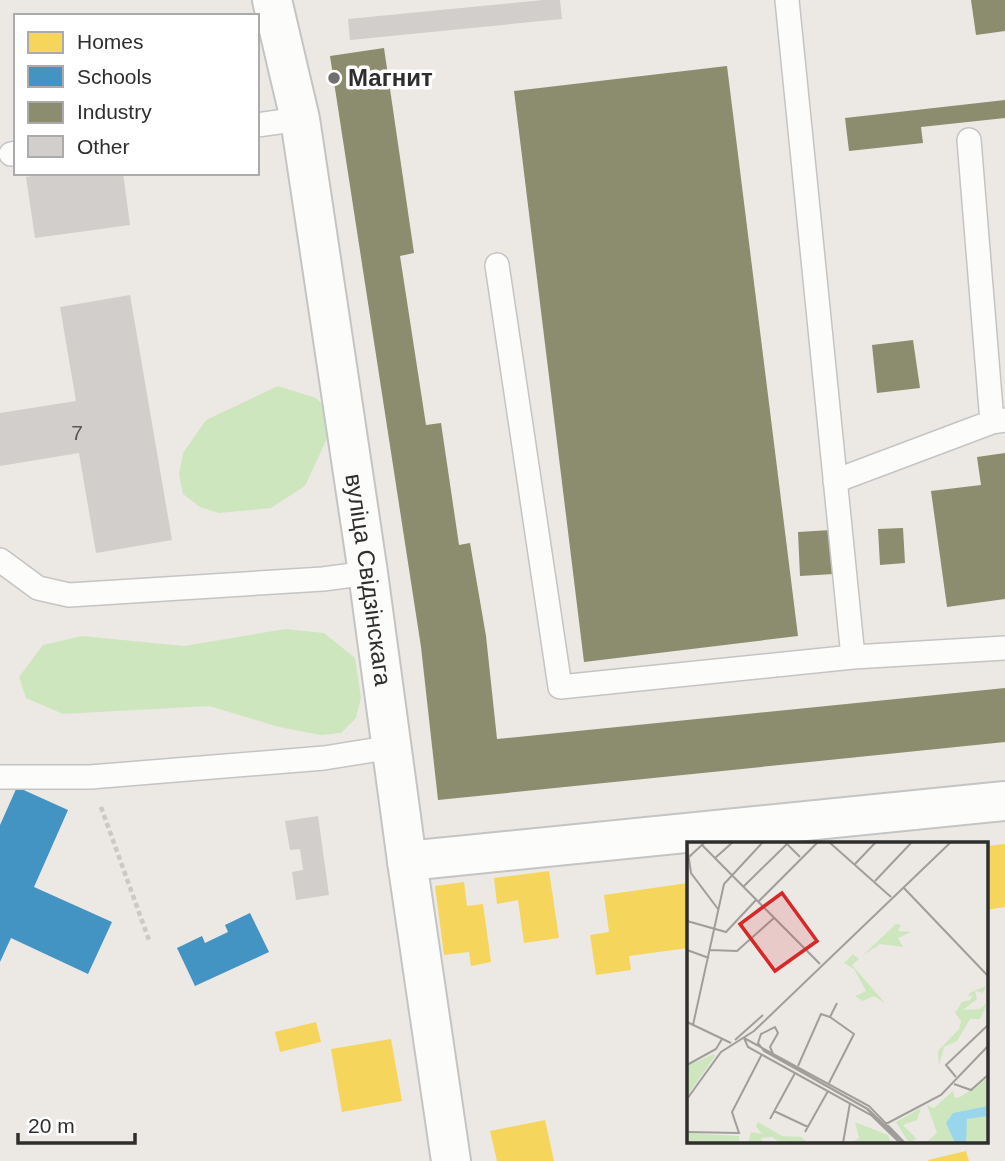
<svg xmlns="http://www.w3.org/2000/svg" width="1005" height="1161" font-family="Arial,sans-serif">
<rect width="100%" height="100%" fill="#ece8e4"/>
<path fill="#cee6be" d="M278,386L316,398L330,412V432L305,486L271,508L219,513L200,507L183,494L179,474L183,453L206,420Z
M285,629L324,633L355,658L361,698L356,718L341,733L321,735L279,727L209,706L63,714L26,698L19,677L43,645L82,636L184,646Z"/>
<path fill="#f6d55c" d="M1005,844V907L986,910V866H988L986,846Z
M549,871L559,938L524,943L518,900L497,904L494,878Z
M464,882L467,906L483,904L491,962L471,966L469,952L444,955L435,886Z
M688,883V948L629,956L631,970L596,975L590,935L609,932L604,895Z
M316,1022L321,1042L280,1052L275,1032Z
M391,1039L402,1101L342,1112L331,1049Z
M545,1120L554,1161H497L490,1131Z
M966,1151L969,1161H929L928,1160Z"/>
<path fill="#4393c3" d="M17,787L68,810L34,887L112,922L88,974L11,938L0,962V825Z
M250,913L269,952L195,986L177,948L202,936L205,943L228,932L225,925Z"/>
<path fill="#8c8c6e" d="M971,0H1005V31L976,35Z
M384,48L414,253L400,256L426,425L441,423L459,545L470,543L486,636L497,739L1005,688V742L438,800L421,647L330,56Z
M727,66L798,636L584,662L514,91Z
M1005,100V118L921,127L923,143L849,151L845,118Z
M913,340L920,388L877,393L872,345Z
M1005,453V599L947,607L931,491L981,485L977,457Z
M903,528L905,563L880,565L878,529Z
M831,530L834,574L800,576L798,532Z"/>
<path fill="#d1cecb" d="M543,0H560L562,19L350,40L348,19Z
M50,173H123L130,225L35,238L26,177Z
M130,295L172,540L96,553L79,453L0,466V413L76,401L60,307Z
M318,816L329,895L296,900L292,872L303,870L300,849L290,850L285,821Z"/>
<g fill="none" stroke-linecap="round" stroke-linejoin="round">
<g stroke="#c5c4c5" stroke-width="26">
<path id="service" d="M787,0L853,657
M257,125L300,119
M969,140L992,422
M11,154L16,153
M497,265L560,687L853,657L1005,648
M835,481L992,422L1005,420
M0,560L38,588L69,595L323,579L368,573
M0,777H90L324,758L392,747"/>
</g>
<g stroke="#c5c4c5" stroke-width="42">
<g id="minor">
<path id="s1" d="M272,0L300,119L368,573L407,861L451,1161"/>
<path d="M407,861L1005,801"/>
</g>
</g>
<path stroke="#c9c9c8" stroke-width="4.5" stroke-dasharray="5 3.5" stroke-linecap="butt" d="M101,807L149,940"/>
<use href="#service" stroke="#fcfcfb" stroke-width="23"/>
<use href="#minor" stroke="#fcfcfb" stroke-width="38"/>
</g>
<circle fill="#706f6e" stroke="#fff" stroke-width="2.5" cx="334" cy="78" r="7"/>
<g text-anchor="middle" stroke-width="7" stroke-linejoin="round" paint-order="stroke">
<g font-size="21" fill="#585857">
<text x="77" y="440">7</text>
</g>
<g font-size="24" font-weight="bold" fill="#2e2e2e" stroke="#fff" text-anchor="start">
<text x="348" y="86">Магнит</text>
</g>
<g font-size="24" fill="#2e2e2e" stroke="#fff">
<text dy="8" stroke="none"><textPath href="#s1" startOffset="588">вуліца Свідзінскага</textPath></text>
</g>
</g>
<g transform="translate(687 842)">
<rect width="301" height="301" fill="#ece8e4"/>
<path d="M209,82L214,83L211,89L224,90L211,96L216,105L193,102L175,114ZM166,112L172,117L165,123L198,161L187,154L175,159L168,154L179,149L167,127L157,121ZM299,144L296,151L288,149L290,157L276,168L293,167L301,160L293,177H283L270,199L257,205L252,224L251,209L272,187L274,179L268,171L275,160L283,158L286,153L280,155L284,150ZM27,212L28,214L0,254V224ZM301,236V301H238L250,291L240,263L247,266L266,249L268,256L273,255ZM234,266L230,278L216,283L230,297L222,301L209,280ZM71,280L95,294L114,295L121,301H94L85,295L74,296L77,301H61L64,290L75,292L69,284ZM168,280L201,293L204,301H164L172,296ZM0,291L52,294V299L0,301Z" fill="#cee6be"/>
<path d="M301,264V274L280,277L279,301H268L259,281L266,271Z" fill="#99d6ec"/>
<path fill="none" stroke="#a09e9b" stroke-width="2" d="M98,0L113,15M142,0L204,55M15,3L133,122M0,4L4,31L31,67M2,15L18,0M28,16L46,0M168,22L189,0M188,39L225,0M56,45L102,0M216,45L301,134M71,60L131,0M0,79L39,90L69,58M0,108L22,116M23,108L50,109L87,76M0,180L44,201M6,183L37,42L76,0M57,196L182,264L218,301M57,196L61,205L184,273L211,299M48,198L76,173M0,223L29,207L35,197M111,224L134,172L143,175L150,161M269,235L259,223L301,183M142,241L167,192L143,175M267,242L284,248L301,233M0,257L34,210L67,189L264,0M87,269L121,285M83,277L108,231M197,283L254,253L301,204M0,290L52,291L45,270L75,212M118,290L141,249M156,301L163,261M215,301L180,267L77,209L71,201L74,192L88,185L91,191L83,205L87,214L181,267L216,301"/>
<path fill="#d62828" fill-opacity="0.15" stroke="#d62828" stroke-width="3.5" d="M95,51L130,99L88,129L53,82Z"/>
<rect width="301" height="301" fill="none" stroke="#2e2e2e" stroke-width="3.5"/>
</g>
<rect x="14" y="14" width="245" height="161" fill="#ffffff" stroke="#ababab" stroke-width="2"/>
<rect x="28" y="32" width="35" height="21" fill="#f6d55c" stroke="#ababab" stroke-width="2"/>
<text x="77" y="49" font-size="21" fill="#2e2e2e">Homes</text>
<rect x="28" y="66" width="35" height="21" fill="#4393c3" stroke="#ababab" stroke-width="2"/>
<text x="77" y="84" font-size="21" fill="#2e2e2e">Schools</text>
<rect x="28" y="102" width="35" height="21" fill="#8c8c6e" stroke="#ababab" stroke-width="2"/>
<text x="77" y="119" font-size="21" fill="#2e2e2e">Industry</text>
<rect x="28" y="136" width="35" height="21" fill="#d1cecb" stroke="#ababab" stroke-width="2"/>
<text x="77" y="154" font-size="21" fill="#2e2e2e">Other</text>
<path d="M18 1133v10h117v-10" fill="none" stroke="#2e2e2e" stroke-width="3.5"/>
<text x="28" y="1133" font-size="21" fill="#2e2e2e" stroke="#ffffff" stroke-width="5" paint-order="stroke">20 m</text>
</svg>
